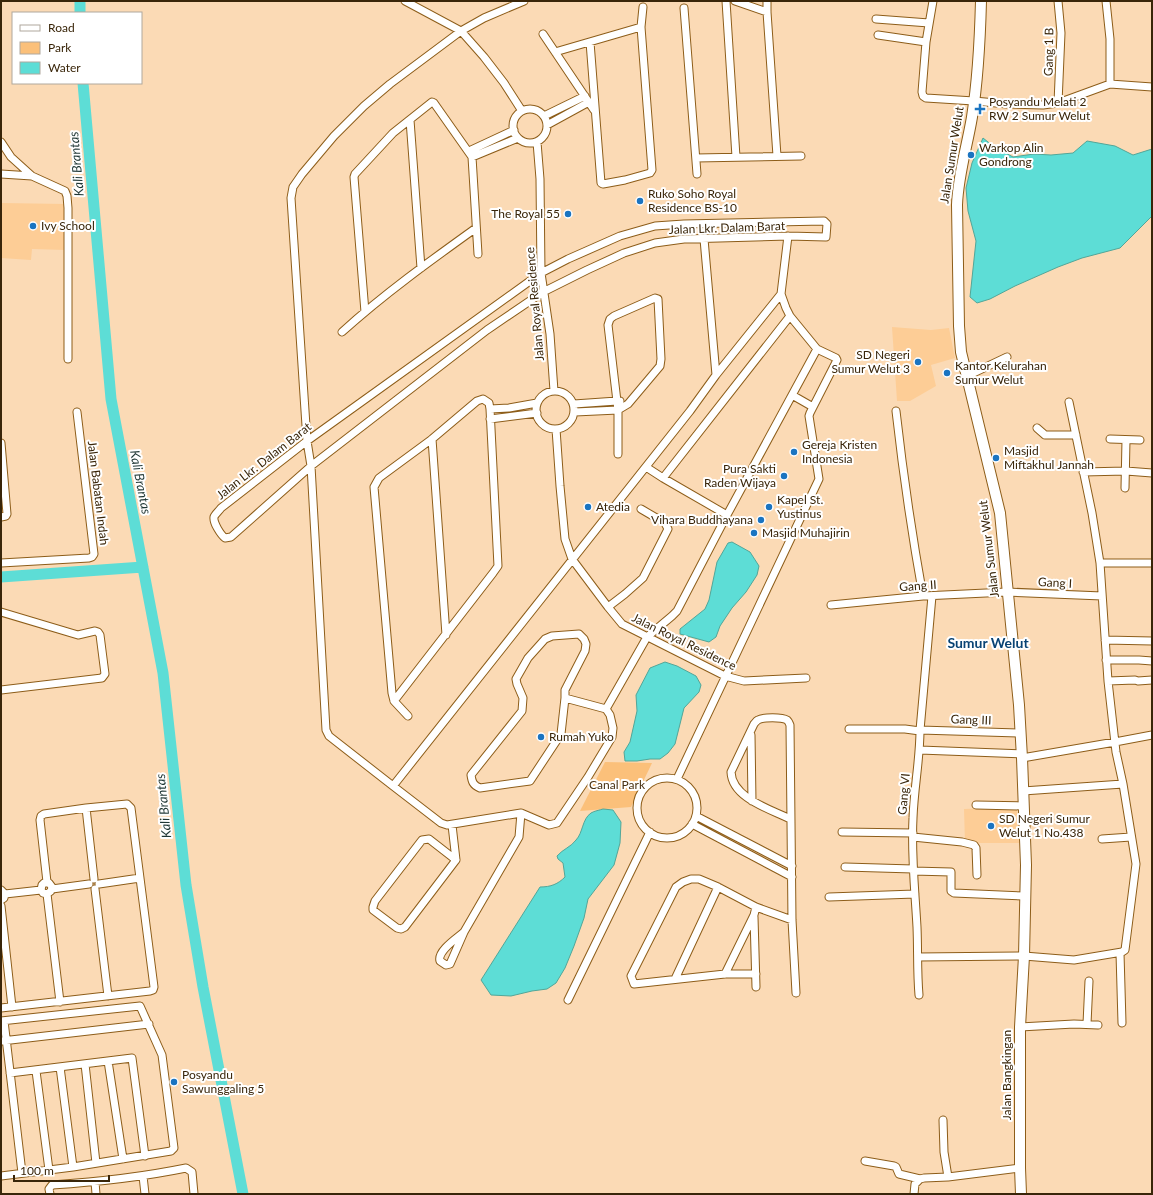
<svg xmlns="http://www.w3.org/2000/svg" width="1153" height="1195" font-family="Lato,sans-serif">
<rect width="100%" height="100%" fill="#fbdab5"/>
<path fill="#fdcd96" d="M1,203L66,204L65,250L32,249L31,260L1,258Z
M892,327L931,330L949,328L955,358L931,365L936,386L910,401H897Z
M1017,807L1019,843H965L964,809Z"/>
<path fill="#fbc07a" d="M605,762L652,763L631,807L580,811Z"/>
<path fill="#5dddd6" stroke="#52a698" d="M983,138L993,146L1013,157L1034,154L1051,155L1073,153L1087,141L1115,146L1133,155L1152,149V216L1120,248L1082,258L1058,267L1015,286L990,299L977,303L970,297L976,241L968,211L966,188L972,163Z
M732,542L750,552L759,566L757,575L746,592L732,608L720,626L716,637L709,642L680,634V629L705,609L709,600L717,562L728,543Z
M665,662L677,666L696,676L701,685L699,692L684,708L675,744L668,753L660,759H650L637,761H625L624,752L630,742L637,711L636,695L650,668Z
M603,809L613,810L621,822L620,843L614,865L588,899L584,918L574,946L565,968L556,983L547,989L532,991L511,996L491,995L481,980L540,887C551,887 558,884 565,877L563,863L558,859L557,856C563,849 571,847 576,840C583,833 582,819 591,813C594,811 600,810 603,809Z"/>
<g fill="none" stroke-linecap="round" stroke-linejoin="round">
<path stroke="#5dddd6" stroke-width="11" d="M80,13V1
M83,83L111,399L163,673L186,885L203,987L243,1194
M1,577L143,567"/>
<g stroke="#8d5d19" stroke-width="9">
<path id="street" d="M405,1L461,31L484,57L504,83L522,111
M524,1L484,18L461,31L390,84L364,106L334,136L302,174L293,187L291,198L307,441L311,466L326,730L329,736L393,786L690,411L716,375L704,239
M726,1L736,157
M735,1L767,12
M767,1V12L777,156
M933,1L926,42L922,92L923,96L926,98L974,101L1007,104L1043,105L1058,103L1110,84L1152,87
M1058,1L1061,33L1058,103
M1106,1L1110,39V84
M684,8L697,174
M876,19L929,23
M543,34L594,110
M878,35L926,42
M590,42L601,183L603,184L625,180L650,173L652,170L641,27L643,7
M555,52L641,27
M513 126a17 17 0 1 1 34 0a17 17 0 1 1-34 0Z
M544,116L585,96
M410,120L421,268
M547,125L589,102
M1,142L11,157L32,176L65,191L67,196L68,208V359
M537,142L540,179L541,273L550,334L554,391
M469,151L514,130
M472,157L518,138
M696,158L801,156
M1,174L32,176
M824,221L827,224L826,237L788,236L684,239L655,243L624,253L587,270L543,292L487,330L311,466L231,537L225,538C221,535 213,523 214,517C215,514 219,511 221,508L307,441L541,273L568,259L620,236L655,226L684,224Z
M365,312L354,177L355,174L393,133L432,102L434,103L472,157L478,254
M342,332C384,294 430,261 476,228
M716,375L781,294
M967,376L1007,357
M536 410a19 19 0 1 1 38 0a19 19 0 1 1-38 0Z
M792,395L813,407
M574,404L617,401H620
M490,409L509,408L537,403
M896,411C903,473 912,535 923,596
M575,412L618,410L628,404L660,366L661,359L658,299L655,298L614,316L610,319L608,325L618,410V454
M490,419L537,413
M1037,428L1045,435H1076
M556,429L560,486L565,539L572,559L608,607L622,624L725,676L744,681L806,678
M432,439L446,635
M1110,439L1140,440
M1,443L7,514L6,516L1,517
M646,467L663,478L727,515
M1083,472L1126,471L1152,473
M663,478L790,316
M1125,488L1126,440
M1,563L89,558L92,557L94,554L77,412
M1100,563H1152
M831,605L923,596L1007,592L1102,596
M608,607L625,594L643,578L668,529L665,523L641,509
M1,612L78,635L95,631L98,632L100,635L105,674L102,678L1,690
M1105,640L1152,641
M1106,660H1139L1152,661
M1108,681L1135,680L1138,681L1152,680
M394,701L493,573L498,566L490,409L489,403L483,399L477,401L432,439L379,478L374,487L392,693L394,701L408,716
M606,709L647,637L672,616L677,611L727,515L817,349
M849,729H905L920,731
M920,730L1020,733
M751,735L752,801
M920,750L1022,754
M1022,758L1115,742L1152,735
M637 808a30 30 0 1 1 60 0a30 30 0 1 1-60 0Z
M677,779L819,479L809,416L810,413L837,360L836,358L817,349L790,316L786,308L781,294L788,236
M393,786L441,823L447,825L521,813L549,825L557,823L588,777L612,737L613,728L610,715L606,709L565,698V690L585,651L586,644L584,639L579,634L552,636L545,639L528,658L516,679L517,684L523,698L522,711L471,775C472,782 473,785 480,788L530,781L561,734L565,698
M1023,791L1123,784
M976,805L1024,806
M86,808L94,879
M696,816L792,866
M790,819C770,809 732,798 731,772L754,724C755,723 756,721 758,720C763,717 782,717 787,720C789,722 789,723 790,725L792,920L796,993
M692,824L792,877
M452,825L456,860L405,927L401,929L397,928L373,910V907L375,901L422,840L429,839L456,860
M842,832L913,833
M913,837L962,842L974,845L976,848L977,875
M1102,839L1131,837
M845,867L913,869
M913,871L951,872V891L954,893L1024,896
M99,884L140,878
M52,889L89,884
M95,889L108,996
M1,890L5,894L4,898L1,900
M5,894L41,890L43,893L47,894L51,891L52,887L49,883H44L42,885L41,890
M47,894L60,1002
M829,897L915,894
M1,906L12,1007
M754,917L756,987
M464,932C457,938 437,951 440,961L446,965L450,964L464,932L519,837L521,813
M1120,953L1122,1023
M918,957L1024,956L1074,960L1122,952L1125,950L1136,864L1123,784L1116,752L1108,681L1100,563L1092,513L1069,402
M725,974L754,915L756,907
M756,974H725L634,984L631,976L676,887L683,882L691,879H699L718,887L756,907L792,920
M675,979L718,887
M919,995C917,972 918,950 917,927C915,891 911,854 913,818C914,788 920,759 920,730L932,596
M568,1000L650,832
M1,1008L150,991L153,990L154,987L131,808L127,804L86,808L44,814L41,816L40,820L47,882
M1,1021L140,1006L162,1055L174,1148L171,1151L73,1167L1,1176
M4,1021L22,1173
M1087,1024L1089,981
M1020,1027L1074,1024L1098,1025
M2,1041L149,1024
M108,1061L123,1159
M85,1064L96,1163
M60,1067L73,1167
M36,1071L49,1170
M10,1073L132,1058L145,1156
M943,1120L944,1152L948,1177
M865,1161L894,1166L896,1167L899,1174L920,1179
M143,1176L145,1194
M95,1182L96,1194
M50,1194L49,1189L52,1185C97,1182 142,1177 186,1168L192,1172L194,1194
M914,1194L915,1184L920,1179L924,1178L948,1177L1020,1168"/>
</g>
<g stroke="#8d5d19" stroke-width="12">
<path id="secondary" d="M981,1C980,40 978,79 972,117C967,147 958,175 957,205L959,326L961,352L1000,513L1019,705L1022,758L1026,865L1024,956L1020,1027V1168L1021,1194"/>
</g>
<use href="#street" stroke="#fff" stroke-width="7"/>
<use href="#secondary" stroke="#fff" stroke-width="10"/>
</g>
<g fill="#1a74c1" stroke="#fff" stroke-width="1.5">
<path d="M978 103h4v4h4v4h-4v4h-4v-4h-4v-4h4z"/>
<circle cx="971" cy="155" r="4"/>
<circle cx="640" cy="201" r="4"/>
<circle cx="568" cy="214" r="4"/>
<circle cx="33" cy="226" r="4"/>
<circle cx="918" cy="362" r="4"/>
<circle cx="947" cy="373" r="4"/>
<circle cx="794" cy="452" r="4"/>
<circle cx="996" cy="458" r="4"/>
<circle cx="784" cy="476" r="4"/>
<circle cx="588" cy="507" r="4"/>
<circle cx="769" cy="507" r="4"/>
<circle cx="761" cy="520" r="4"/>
<circle cx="754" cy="533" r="4"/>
<circle cx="541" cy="737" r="4"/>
<circle cx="991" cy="826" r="4"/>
<circle cx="174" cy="1082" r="4"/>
</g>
<g text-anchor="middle" stroke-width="4" stroke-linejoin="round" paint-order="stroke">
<g font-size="12" fill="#392509" stroke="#fff">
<text transform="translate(1049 52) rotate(-89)" y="4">Gang 1 B</text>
<text transform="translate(952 155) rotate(-81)" y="4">Jalan Sumur Welut</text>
<text transform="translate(727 228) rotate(-2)" y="4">Jalan Lkr. Dalam Barat</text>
<text transform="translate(535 304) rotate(-95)" y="4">Jalan Royal Residence</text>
<text transform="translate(264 461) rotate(-38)" y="4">Jalan Lkr. Dalam Barat</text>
<text transform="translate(98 493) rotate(83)" y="4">Jalan Babatan Indah</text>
<text transform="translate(989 549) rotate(-97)" y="4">Jalan Sumur Welut</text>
<text transform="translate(1055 583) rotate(3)" y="4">Gang I</text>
<text transform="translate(918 586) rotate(-4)" y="4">Gang II</text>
<text transform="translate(684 642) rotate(26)" y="4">Jalan Royal Residence</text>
<text transform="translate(971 720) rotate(2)" y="4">Gang III</text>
<text transform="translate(904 794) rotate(-85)" y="4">Gang VI</text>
<text transform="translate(1007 1075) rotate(-90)" y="4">Jalan Bangkingan</text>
</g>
<g font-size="12" fill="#392509" stroke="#fff" text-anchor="start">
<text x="989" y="106">Posyandu Melati 2<tspan x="989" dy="14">RW 2 Sumur Welut</tspan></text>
<text x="979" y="152">Warkop Alin<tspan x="979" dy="14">Gondrong</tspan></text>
<text x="648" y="198">Ruko Soho Royal<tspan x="648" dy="14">Residence BS-10</tspan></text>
<text x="560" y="218" text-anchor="end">The Royal 55</text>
<text x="41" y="230">Ivy School</text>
<text x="910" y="359" text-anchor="end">SD Negeri<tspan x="910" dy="14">Sumur Welut 3</tspan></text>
<text x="955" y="370">Kantor Kelurahan<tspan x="955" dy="14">Sumur Welut</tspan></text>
<text x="802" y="449">Gereja Kristen<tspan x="802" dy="14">Indonesia</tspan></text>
<text x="1004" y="455">Masjid<tspan x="1004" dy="14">Miftakhul Jannah</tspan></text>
<text x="776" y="473" text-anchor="end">Pura Sakti<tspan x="776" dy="14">Raden Wijaya</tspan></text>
<text x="777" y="504">Kapel St.<tspan x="777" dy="14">Yustinus</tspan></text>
<text x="596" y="511">Atedia</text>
<text x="753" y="524" text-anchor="end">Vihara Buddhayana</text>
<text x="762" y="537">Masjid Muhajirin</text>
<text x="549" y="741">Rumah Yuko</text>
<text x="999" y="823">SD Negeri Sumur<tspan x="999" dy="14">Welut 1 No.438</tspan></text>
<text x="182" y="1079">Posyandu<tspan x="182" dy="14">Sawunggaling 5</tspan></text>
</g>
<g font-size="12" fill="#493112" stroke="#fff">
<text x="617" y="789">Canal Park</text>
</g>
<g font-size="13" font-style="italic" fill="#1f3634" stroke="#fff">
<text transform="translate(76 164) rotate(-95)" y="5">Kali Brantas</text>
<text transform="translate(141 482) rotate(79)" y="5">Kali Brantas</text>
<text transform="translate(163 806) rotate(-96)" y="5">Kali Brantas</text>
</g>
<g font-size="14" font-weight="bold" fill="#094374" stroke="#fff">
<text x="988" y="648">Sumur Welut</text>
</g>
</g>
<rect width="1153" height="1195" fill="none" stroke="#392509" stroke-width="4"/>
<rect x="12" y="12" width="130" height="72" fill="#ffffff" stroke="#b0a89d"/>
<rect x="20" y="25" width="20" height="6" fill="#ffffff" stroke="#b0a89d"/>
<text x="48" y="32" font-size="12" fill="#392509">Road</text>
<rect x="20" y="42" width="20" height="12" fill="#fbc07a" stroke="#b0a89d"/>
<text x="48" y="52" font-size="12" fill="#392509">Park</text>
<rect x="20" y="62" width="20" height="12" fill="#5dddd6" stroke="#b0a89d"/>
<text x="48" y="72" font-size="12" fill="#392509">Water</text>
<path d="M14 1175v6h95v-6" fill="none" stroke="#392509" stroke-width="2"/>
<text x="20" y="1175" font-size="12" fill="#392509" stroke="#ffffff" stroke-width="3" paint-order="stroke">100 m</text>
</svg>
